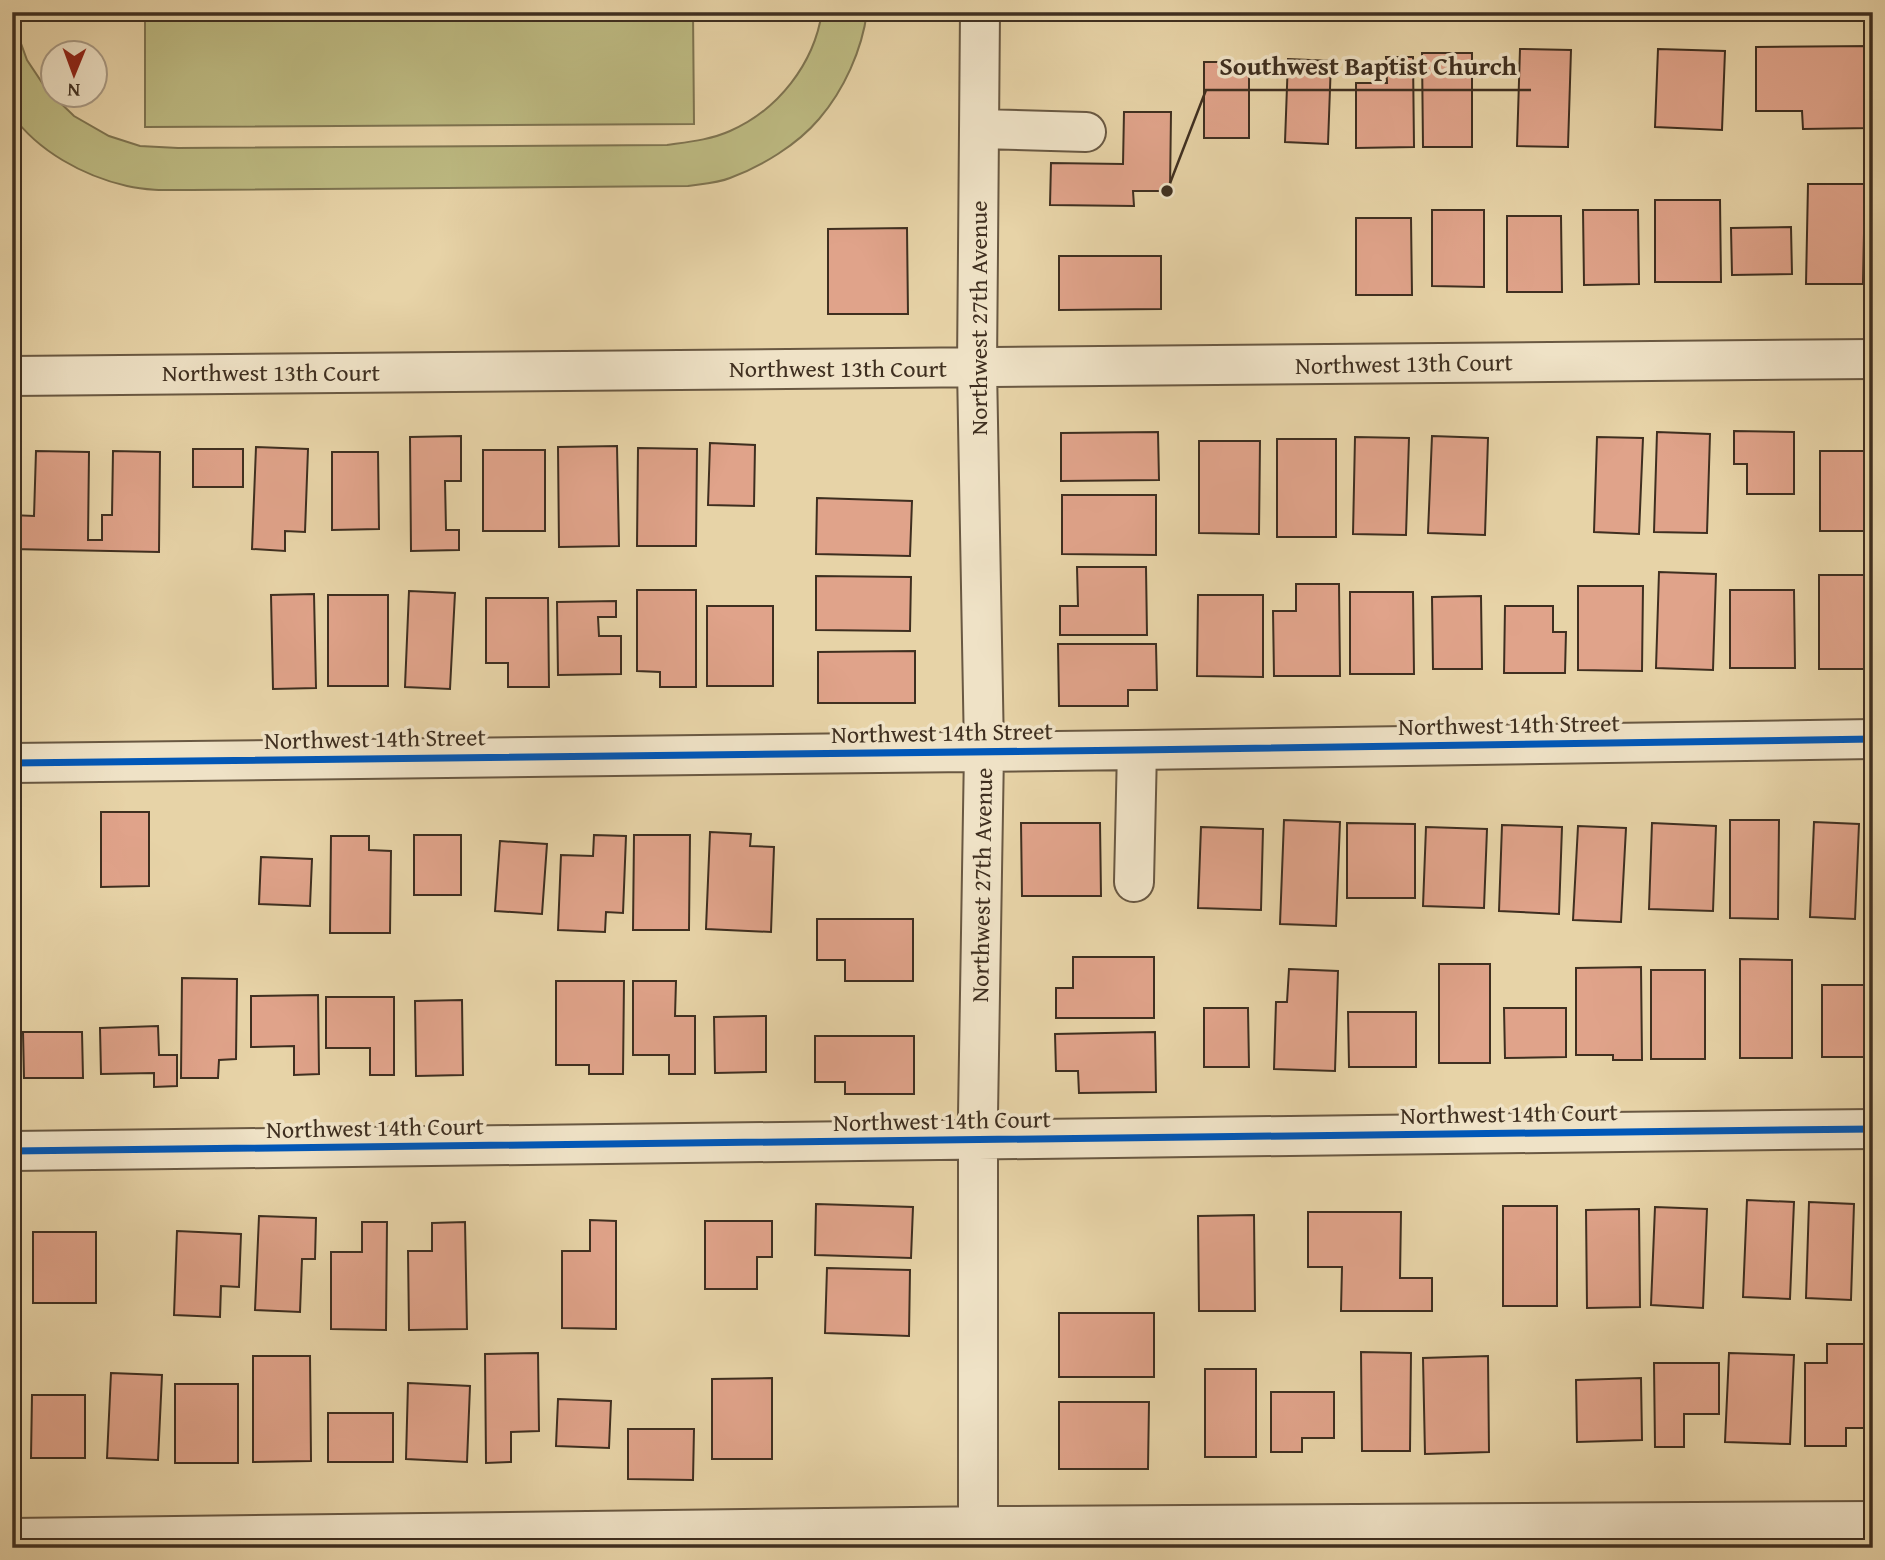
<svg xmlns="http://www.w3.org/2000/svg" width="1885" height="1560" font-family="'Gentium Book Plus',serif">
<rect width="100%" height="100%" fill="#e7d3a7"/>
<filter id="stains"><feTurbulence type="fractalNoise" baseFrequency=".00286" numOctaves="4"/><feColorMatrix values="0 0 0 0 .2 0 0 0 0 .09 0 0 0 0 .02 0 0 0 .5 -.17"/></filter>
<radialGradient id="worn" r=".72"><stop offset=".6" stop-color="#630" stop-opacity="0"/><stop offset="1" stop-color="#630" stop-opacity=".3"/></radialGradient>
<path fill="#bdba82" stroke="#7e7451" stroke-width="2" d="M12,12L15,27L27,60L47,90L74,116L109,136L140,146L178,148L667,145C688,142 710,140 730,131C778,110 814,64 822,12H867C862,50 844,90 819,119C797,145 762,166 730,178C718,183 702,184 688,186L192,190C170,190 148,191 127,186C83,176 38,151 12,115Z
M145,12H693L694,124L145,127Z"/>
<path fill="#e0a38a" stroke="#3f2f20" stroke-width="2" d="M1870,46L1871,128L1803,129L1802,111H1756V47Z
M1520,49L1571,50L1568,147L1517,146Z
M1658,49L1725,51L1722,130L1655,127Z
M1422,53H1472V147H1423Z
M1386,57H1413L1414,147L1356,148V83H1387Z
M1288,59L1331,61L1328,144L1285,142Z
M1204,62H1249V138H1204Z
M1124,112H1171L1170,191H1133L1134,206L1050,205L1051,163L1123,164Z
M1808,184H1865L1863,284H1806Z
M1655,200H1720L1721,282H1655Z
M1432,210H1484V287L1432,286Z
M1583,210H1638L1639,284L1584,285Z
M1507,216H1561L1562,292H1507Z
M1356,218H1411L1412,295H1356Z
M1791,227L1792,274L1732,275L1731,228Z
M907,228L908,314H828V229Z
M1059,256H1161V309L1059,310Z
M1734,431L1794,432V494H1747V464H1734Z
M1158,432L1159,480L1061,481V433Z
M1657,432L1710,434L1707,533L1654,532Z
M461,436V481H445L446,530H459V550L411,551L410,437Z
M1432,436L1488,438L1485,535L1428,533Z
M1355,437L1409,438L1406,535L1353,534Z
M1597,437L1643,438L1639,534L1594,532Z
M1277,439H1336V537H1277Z
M1199,441H1260L1259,534L1199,533Z
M710,443L755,445L754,506L708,505Z
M617,446L619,546L559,547L558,447Z
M256,447L308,449L305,532L285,531V551L252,549Z
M638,448L697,449L696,546H637Z
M193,449H243V487H193Z
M483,450H545V531H483Z
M36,451L89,452L88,540H102V515H112L113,451L160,452L159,552L12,549V515L34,516Z
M1820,451H1865V531H1820Z
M332,452H378L379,529L332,530Z
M1062,495H1156V555L1062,554Z
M817,498L912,501L910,556L816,554Z
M1077,567H1146L1147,635H1060V606H1078Z
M1659,572L1716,574L1713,670L1656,668Z
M1819,575H1872V669H1819Z
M816,576L911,577L910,631L816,630Z
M1296,584H1339L1340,676H1274L1273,611H1296Z
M1578,586H1643L1642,671L1578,670Z
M637,590H696V687H660V672L637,671Z
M1730,590H1794L1795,668H1730Z
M409,591L455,593L450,689L405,687Z
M1350,592H1413L1414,674H1350Z
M314,594L316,688L273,689L271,595Z
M328,595H388V686H328Z
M1198,595H1263V677L1197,676Z
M1481,596L1482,669H1433L1432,597Z
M486,598H548L549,687H508V663H486Z
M616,601V617H598L599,636H621V674L558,675L557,602Z
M707,606H773V686H707Z
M1505,606H1553V632H1566L1565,673H1504Z
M1058,644H1156L1157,690H1128V706H1059Z
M915,651V703H818V652Z
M101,812H149V886L101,887Z
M1284,820L1340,822L1336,926L1280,924Z
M1730,820H1779L1778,919L1730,918Z
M1814,822L1859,824L1855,919L1810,917Z
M1021,823H1100L1101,896H1022Z
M1347,823L1415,824V898H1347Z
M1652,823L1716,826L1713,911L1649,909Z
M1502,825L1562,827L1559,914L1499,911Z
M1578,826L1626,828L1621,922L1573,920Z
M1201,827L1263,829L1261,910L1198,908Z
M1426,827L1487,829L1484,908L1423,906Z
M710,832L751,834L750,846L774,847L771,932L706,929Z
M414,835H461V895H414Z
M594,835L626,836L623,913L606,912L605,932L558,930L561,855L593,856Z
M634,835H690L689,930H633Z
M331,836H369V850L391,851L390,933H330Z
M500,841L547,844L542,914L495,911Z
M261,857L312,859L310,906L259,904Z
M817,919H913V981H845V960H817Z
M1073,957H1154V1018H1056V988H1073Z
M1740,959L1792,960V1058H1740Z
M1439,964H1490V1063H1439Z
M1641,967L1642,1060H1613V1055H1576V968Z
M1289,969L1338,971L1335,1071L1274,1069L1276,1002H1287Z
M1651,970H1705V1059H1651Z
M182,978L237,979L236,1059L219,1060L218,1078H181Z
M556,981H624L623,1074H589V1065H556Z
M633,981H676L675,1016H695V1074H669V1055H633Z
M1822,985H1869V1057H1822Z
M318,995L319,1074L294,1075V1046L251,1047V996Z
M326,997H394V1075H370V1048H326Z
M462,1000L463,1075L416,1076L415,1001Z
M1204,1008H1248L1249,1067H1204Z
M1504,1008H1566V1057L1505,1058Z
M1348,1012H1416V1067H1349Z
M766,1016V1072L715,1073L714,1017Z
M158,1026L159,1055H177V1086L154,1087V1073L101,1074L100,1028Z
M23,1032H82L83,1078H24Z
M1155,1032L1156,1092L1079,1093L1078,1071H1056L1055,1034Z
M815,1036H914V1094H845V1082H815Z
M1747,1200L1794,1202L1790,1299L1743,1297Z
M1809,1202L1854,1204L1851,1300L1806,1298Z
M816,1204L913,1207L911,1258L815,1255Z
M1503,1206H1557V1306H1503Z
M1655,1207L1707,1209L1703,1308L1651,1305Z
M1639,1209L1640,1307L1587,1308L1586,1210Z
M1308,1212H1401L1400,1278H1432V1311H1341L1342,1267H1308Z
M1254,1215L1255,1311H1199L1198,1216Z
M259,1216L316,1218L315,1259H302L300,1312L255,1310Z
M590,1220L616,1221V1329L562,1328V1251H590Z
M705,1221H772V1257H757V1289H705Z
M362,1222H387L386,1330L331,1329V1252H362Z
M465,1222L467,1329L409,1330L408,1251H432V1223Z
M177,1231L241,1234L239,1287L221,1286L220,1317L174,1315Z
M33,1232H96V1303H33Z
M827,1268L910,1270L909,1336L825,1333Z
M1059,1313H1154V1377H1059Z
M1827,1344H1869V1428H1846V1446H1805V1363H1827Z
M1361,1352L1411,1353L1410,1451H1362Z
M538,1353L539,1431L511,1432V1462L486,1463L485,1354Z
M1729,1353L1794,1355L1790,1444L1725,1442Z
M253,1356H310L311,1461L253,1462Z
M1488,1356L1489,1452L1425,1454L1423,1358Z
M1654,1363H1719V1414H1684V1447H1655Z
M1205,1369H1256V1457H1205Z
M111,1373L162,1375L158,1460L107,1458Z
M772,1378V1459H712V1379Z
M1641,1378L1642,1440L1577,1442L1576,1380Z
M408,1383L470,1386L467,1462L406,1459Z
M175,1384H238V1463H175Z
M1271,1392H1334V1438H1302V1452H1271Z
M32,1395H85V1458H31Z
M558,1399L611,1401L609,1448L556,1446Z
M1059,1402H1149L1148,1469H1059Z
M328,1413H393V1462H328Z
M628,1429H694L693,1480L628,1479Z"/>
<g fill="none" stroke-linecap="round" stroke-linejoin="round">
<g stroke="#695842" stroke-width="42">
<path id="minor" d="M979,129L1086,132
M12,376L1873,359
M12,763L1137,750L1873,739
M1134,882L1137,750
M12,1151L1873,1129
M12,1538L998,1526L1873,1521
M978,1548V1115L984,751L977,368L980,12"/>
</g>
<use href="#minor" stroke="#efe2c6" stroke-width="38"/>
<g stroke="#efe2c6" stroke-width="11">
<path id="cycleway" d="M12,763L1137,750L1873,739
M12,1151L1873,1129"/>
</g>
<use href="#cycleway" stroke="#0057b8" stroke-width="7"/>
</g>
<g text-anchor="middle" stroke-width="7" stroke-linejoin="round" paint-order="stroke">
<g font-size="24" fill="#3f2f20" stroke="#efe2c6">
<text transform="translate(979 318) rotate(-90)" y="8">Northwest 27th Avenue</text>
<text transform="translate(1404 364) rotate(-1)" y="8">Northwest 13th Court</text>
<text x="838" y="377">Northwest 13th Court</text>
<text x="271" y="381">Northwest 13th Court</text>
<text transform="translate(1509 725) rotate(-1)" y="8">Northwest 14th Street</text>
<text transform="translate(942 733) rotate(-1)" y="8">Northwest 14th Street</text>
<text transform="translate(375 739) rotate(-1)" y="8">Northwest 14th Street</text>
<text transform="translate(982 885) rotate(-89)" y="8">Northwest 27th Avenue</text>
<text transform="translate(1509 1114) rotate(-1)" y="8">Northwest 14th Court</text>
<text transform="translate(942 1121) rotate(-1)" y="8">Northwest 14th Court</text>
<text transform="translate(375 1128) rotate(-1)" y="8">Northwest 14th Court</text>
</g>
</g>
<path fill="none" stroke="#3f2f20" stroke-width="2.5" d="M1167 191L1206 90H1531"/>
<circle fill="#3f2f20" stroke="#efe2c6" stroke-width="2.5" cx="1167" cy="191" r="7"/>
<g font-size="26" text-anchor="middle" font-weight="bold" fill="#3f2f20" stroke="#efe2c6" stroke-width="7" stroke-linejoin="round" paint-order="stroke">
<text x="1368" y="75">Southwest Baptist Church</text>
</g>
<rect width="1885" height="1560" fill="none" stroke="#e7d3a7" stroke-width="42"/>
<rect x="14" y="14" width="1857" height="1532" fill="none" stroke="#3f2f20" stroke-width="3.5"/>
<rect x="21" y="21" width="1843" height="1518" fill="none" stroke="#3f2f20" stroke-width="2"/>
<g transform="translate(74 74) rotate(181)"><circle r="33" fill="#efe2c6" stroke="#a99a84" stroke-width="2"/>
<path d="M0-5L12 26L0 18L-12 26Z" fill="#8f2418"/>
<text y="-10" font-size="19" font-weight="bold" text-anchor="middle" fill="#3f2f20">N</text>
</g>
<rect width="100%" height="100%" filter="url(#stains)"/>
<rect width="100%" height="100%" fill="url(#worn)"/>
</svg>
